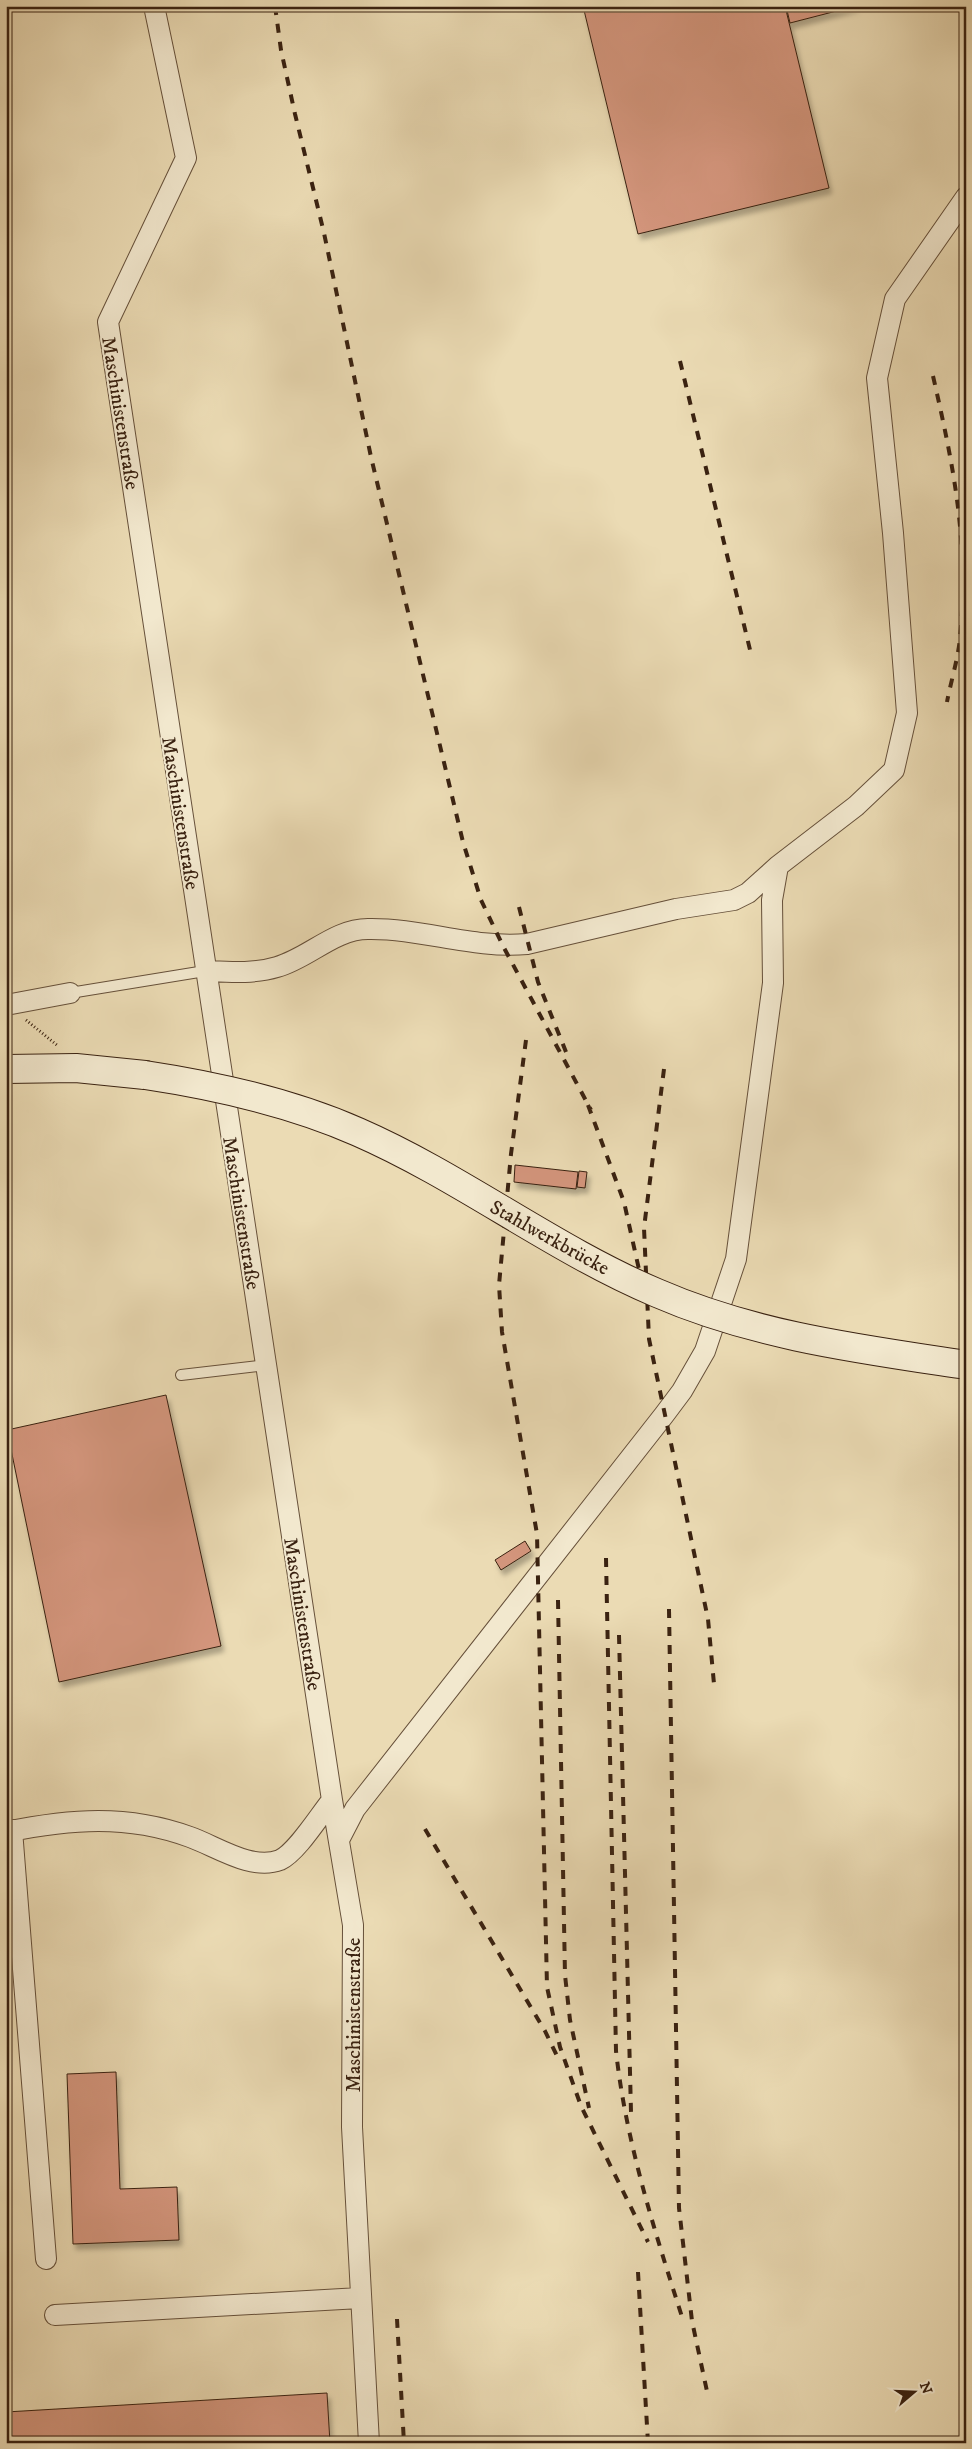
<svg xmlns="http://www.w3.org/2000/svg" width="972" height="2449" font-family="'IM FELL DW Pica',serif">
<defs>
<filter id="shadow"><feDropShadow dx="3" dy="5.5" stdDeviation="2.5" flood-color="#0004"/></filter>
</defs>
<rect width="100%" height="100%" fill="#ebdbb4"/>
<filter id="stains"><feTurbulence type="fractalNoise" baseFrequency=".004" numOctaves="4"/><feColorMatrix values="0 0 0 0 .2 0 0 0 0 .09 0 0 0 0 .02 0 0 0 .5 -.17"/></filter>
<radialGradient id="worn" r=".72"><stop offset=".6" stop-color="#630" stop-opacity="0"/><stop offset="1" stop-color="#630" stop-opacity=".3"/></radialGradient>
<path fill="#d3957b" stroke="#3a2211" filter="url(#shadow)" d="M583,6H785L829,188L638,234Z
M786,6H856L790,23Z
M515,1165L578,1172L576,1189L514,1182Z
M579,1171L587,1172L585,1188L577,1187Z
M166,1395L221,1646L59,1682L7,1430Z
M525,1541L531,1551L501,1570L495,1560Z
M116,2072L120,2189L177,2187L179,2240L73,2244L67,2074Z
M327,2393L330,2443H6V2412Z"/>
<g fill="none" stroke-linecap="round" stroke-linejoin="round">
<g stroke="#66503a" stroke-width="12">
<path id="service" d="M70,993L205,971
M181,1375L266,1365"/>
</g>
<g stroke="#66503a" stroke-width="22">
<path id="minor" d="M154,6L186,158L108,322L332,1800L353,1925L352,2127L369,2443
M205,971C229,972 254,974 277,967C309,958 334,929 368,929C422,928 473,949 527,944L676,909L734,900L748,893L778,866L856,806L894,770L907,713L893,533L877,378L895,299L966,197
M6,1005L70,993
M12,1830L46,2259
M6,1832C70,1819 127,1814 190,1837C216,1846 251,1871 280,1860C297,1852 319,1816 332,1800
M340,1838L355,1809L664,1415L682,1391L705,1351L736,1259L773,983L772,900L778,866
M55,2315L360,2298"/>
</g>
<g stroke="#3a2211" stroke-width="30">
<path id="secondary" d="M6,1069L76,1068L145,1075"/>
</g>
<path stroke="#3a2211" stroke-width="3" stroke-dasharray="1 2.5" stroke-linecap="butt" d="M26,1020L58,1046"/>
<use href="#service" stroke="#f2e8ce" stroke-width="10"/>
<use href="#minor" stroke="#f2e8ce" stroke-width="20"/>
<use href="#secondary" stroke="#f2e8ce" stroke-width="28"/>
<path stroke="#3a2211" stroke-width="4" stroke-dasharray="9 9" stroke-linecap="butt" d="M275,6L281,50L295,114L324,233L371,457L463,842L481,900L503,946L591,1110
M680,361L752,658
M933,376C954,468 969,542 960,638C958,659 951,681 947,702
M519,907L538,982L566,1052
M526,1040L511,1154L499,1285L502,1332L537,1534L547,1987L560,2047L581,2106L648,2242
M664,1069L644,1228L649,1339L708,1619L714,1684
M588,1105L624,1202L640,1274
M606,1558L616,2051C626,2143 655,2232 683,2320
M558,1600L565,1975L570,2020L589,2108
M669,1609L679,2208L692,2321L708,2396
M619,1635L631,2112
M425,1829L545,2031L557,2056
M638,2272L648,2443
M397,2319L404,2443"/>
<g stroke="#3a2211" stroke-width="30" stroke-linecap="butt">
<path id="secondary-bridge" d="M145,1075C218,1086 290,1102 358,1132C461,1177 553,1249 657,1293C756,1336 860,1349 966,1365"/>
</g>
<use href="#secondary-bridge" stroke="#f2e8ce" stroke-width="28"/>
</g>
<g text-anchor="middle" stroke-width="4" stroke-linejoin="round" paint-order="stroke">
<g font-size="20" fill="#3a2211" stroke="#f2e8ce">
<text transform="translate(121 413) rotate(81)" y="7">Maschinistenstraße</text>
<text transform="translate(181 813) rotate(81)" y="7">Maschinistenstraße</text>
<text transform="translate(242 1213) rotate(81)" y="7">Maschinistenstraße</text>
<text transform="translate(550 1237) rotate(29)" y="7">Stahlwerkbrücke</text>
<text transform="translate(303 1614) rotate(81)" y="7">Maschinistenstraße</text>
<text transform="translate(353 2015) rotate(-90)" y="7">Maschinistenstraße</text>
</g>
</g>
<rect width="972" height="2449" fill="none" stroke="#ebdbb4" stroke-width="25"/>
<rect x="8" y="8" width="957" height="2434" fill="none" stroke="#3a2211" stroke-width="2.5"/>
<rect x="12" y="12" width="947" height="2424" fill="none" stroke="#3a2211"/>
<g transform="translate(914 2392) rotate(71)" stroke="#f2e8ce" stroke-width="4" paint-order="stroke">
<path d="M0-4L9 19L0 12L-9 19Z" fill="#3a2211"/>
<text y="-8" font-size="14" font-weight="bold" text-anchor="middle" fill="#3a2211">N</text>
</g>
<rect width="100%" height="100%" filter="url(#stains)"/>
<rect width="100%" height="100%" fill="url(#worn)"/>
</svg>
